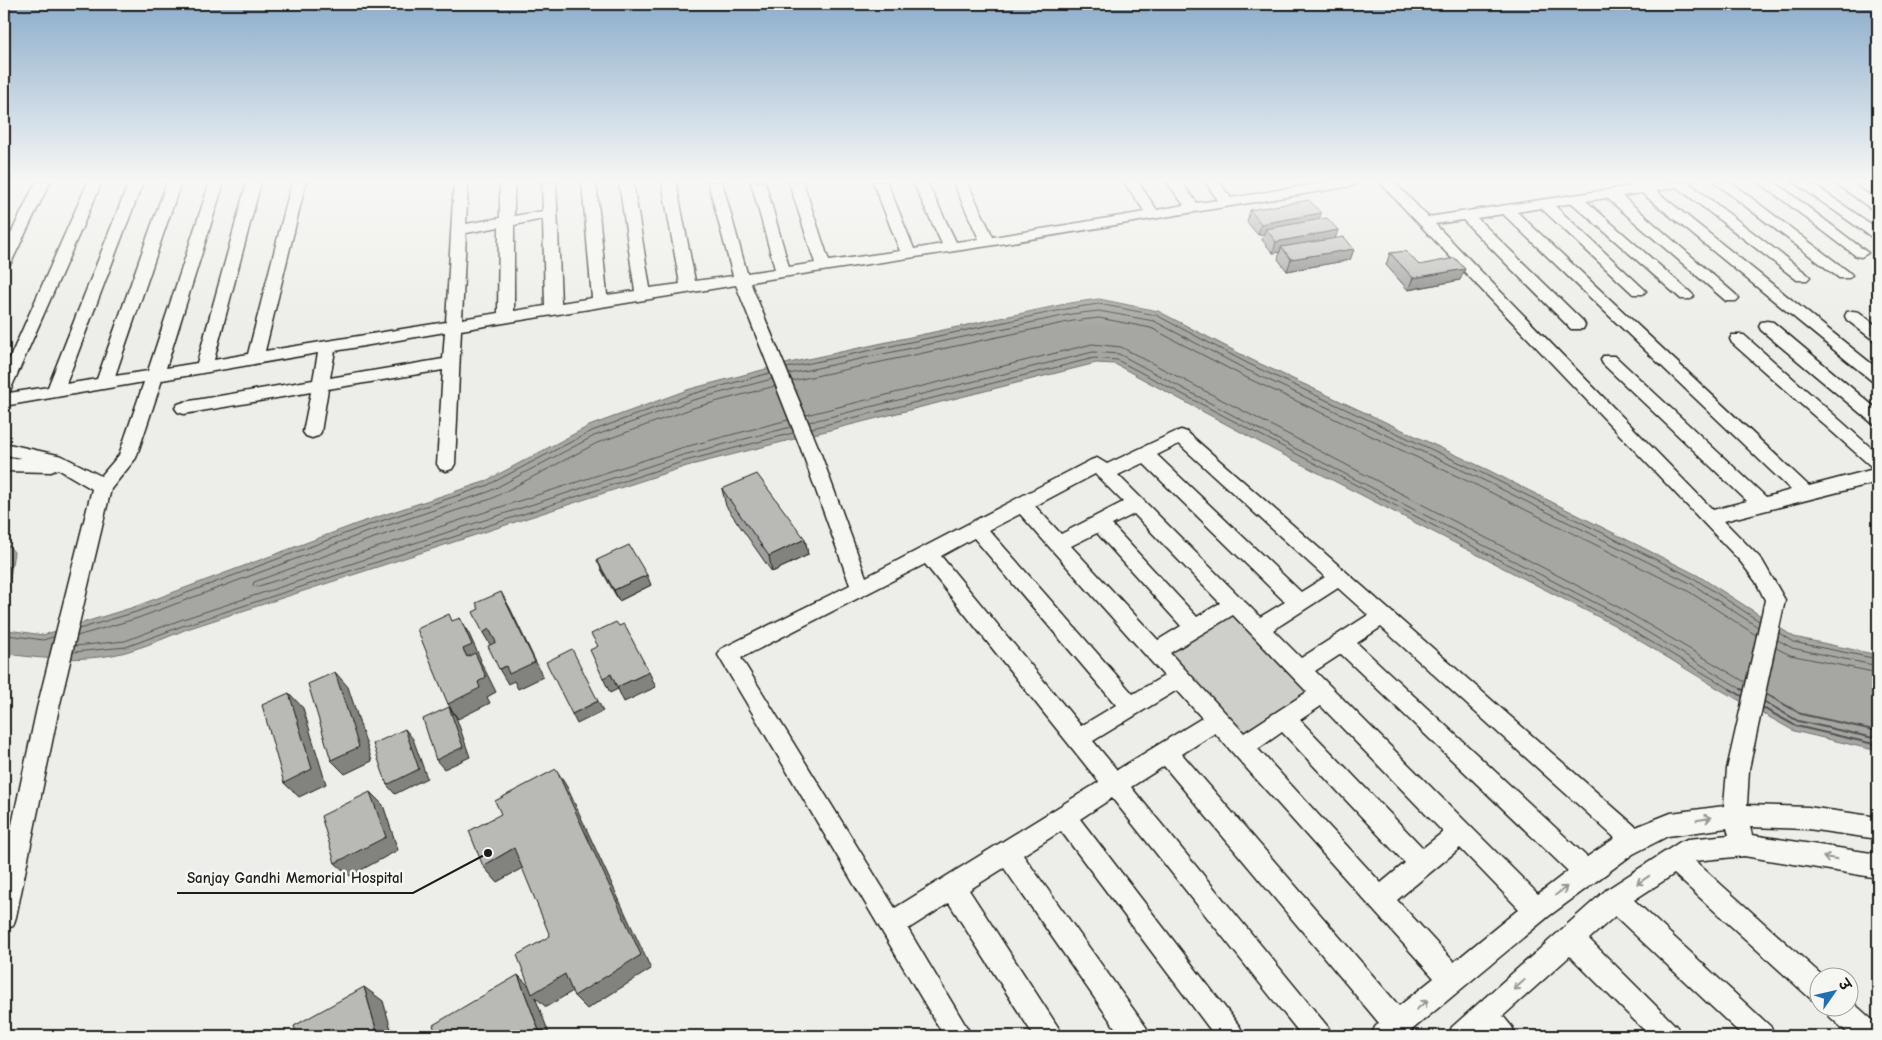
<svg xmlns="http://www.w3.org/2000/svg" width="1882" height="1040" font-family="'Comic Neue','Playpen Sans Deva',sans-serif">
<rect width="100%" height="100%" fill="#edede9"/>
<filter id="ink" filterUnits="userSpaceOnUse"><feTurbulence type="fractalNoise" baseFrequency=".02" numOctaves="2"/><feDisplacementMap in="SourceGraphic" scale="10" xChannelSelector="R" yChannelSelector="G"/><feConvolveMatrix kernelMatrix="1 2 1 2 8 2 1 2 1" color-interpolation-filters="sRGB"/></filter>
<g filter="url(#ink)">
<path fill="#cececb" stroke="#757574" d="M1232,609L1315,692L1242,740L1160,651Z"/>
<path fill="#a6a6a3" stroke="#6f6f6d" d="M1099,299L1158,311L1252,360L1486,469L1697,575L1794,637L1878,655V751L1794,731L1719,689L1614,625L1274,450L1115,364L1096,363L687,466L187,629C168,637 149,645 129,651C94,662 39,660 4,653V541L14,552L6,604L8,630L43,635L134,607L359,523L484,482L589,426L690,389L789,363L1070,303Z"/>
<g fill="none" stroke-linecap="round" stroke-linejoin="round">
<path stroke="#535352" stroke-width="1" d="M787,368L1071,308L1099,304L1156,315L1249,364L1484,474L1695,579L1759,621
M789,374L1072,314L1099,311L1154,321L1247,370L1481,479L1692,584L1758,627
M792,381L1073,321L1099,318L1151,328L1243,376L1478,486L1688,591L1756,635
M775,386L696,407L597,443L491,499L365,541L254,582L253,586L256,587L681,448L788,420
M806,415L1092,344L1121,347L1622,609L1745,682
M809,422L1093,352L1119,354L1279,440L1619,615L1743,690
M812,428L1094,358L1117,360L1616,621L1732,690
M79,629L136,612L360,528L486,486L592,431L692,394L770,373
M4,632L8,635L43,640L53,637
M1779,633L1793,642L1878,659
M77,636L138,618L362,534L488,492L594,436L693,400L772,379
M1778,640L1792,648L1878,666
M75,646L125,641L183,619L683,455L791,427
M1776,648L1790,655L1878,673
M74,652L126,647L185,625L685,461L793,433"/>
<path stroke="#535352" stroke-width="2" d="M1730,689L1742,696
M1741,689L1743,690
M1766,694L1801,714L1878,731
M1765,702L1798,721L1878,739
M1763,708L1796,726L1878,745"/>
<g stroke="#1c1c1c" stroke-width="3">
<path id="minor" d="M36,182H50L11,263L4,267V248Z
M88,182H102L9,393L48,387L129,182H143L66,384L97,379L167,182H181L115,376L148,371L210,182H224L166,368L197,363L247,182H261L214,360L248,354L292,182H306L265,351L446,322L454,182H468L466,224L500,218V182H514V216L543,211L542,182H556L561,303L592,298L582,182H596L607,295L635,291L619,182H633L650,288L680,284L662,182H676L695,281L733,276L708,182H722L747,273L775,269L751,182H765L789,267L815,263L789,182H803L829,261L900,251L873,182H887L914,249L942,244L913,182H927L956,242L979,239L953,182H967L993,237L1145,212L1124,182H1138L1157,210L1184,205L1167,182H1181L1197,203L1218,200L1205,182H1219L1231,198L1327,182H1359L1352,186L988,246L750,282L819,449L866,577L1091,460L1097,458L1107,464L1175,432L1181,430L1187,432L1636,827L1671,813L1724,806L1727,769L1765,600L1756,582L1740,561L1379,182H1394L1428,217L1633,186L1630,182H1692L1690,184L1807,274L1810,277L1807,280H1797L1677,187L1656,191L1878,369V383L1872,381L1642,193L1622,196L1736,295L1739,298L1736,301H1726L1607,198L1586,201L1691,293L1694,296L1691,299H1681L1572,203L1555,206L1643,288L1646,291L1643,294H1633L1541,208L1517,212L1809,486L1874,469L1732,343L1730,339L1732,335H1744L1878,454V482L1724,521L1762,560L1785,600L1749,769L1747,805L1808,807L1878,817V839L1808,829L1750,827L1752,835L1878,854V878L1744,856L1695,861L1825,978H1820V1003L1811,999L1674,874L1634,900L1771,1027L1775,1036H1743L1615,916L1589,939L1677,1027L1681,1036H1650L1570,956L1503,1016L1512,1027L1516,1036H1485L1483,1034L1480,1036H1448L1452,1027L1606,890L1680,842L1688,839L1729,835L1727,828L1668,836L1633,854L1549,916L1407,1034L1404,1036H1371L1375,1027L1379,1023L1164,766L1131,787L1328,1027L1332,1036H1302L1112,798L1080,819L1240,1027L1244,1036H1215L1061,831L1023,855L1146,1027L1150,1036H1121L1004,868L969,890L1058,1027L1062,1036H1034L949,903L908,929L972,1036H944L718,655L721,649L850,585L801,449L736,285L461,330L455,464L452,469L446,471L440,469L437,464L443,370L328,389L321,432L318,436L312,438L306,436L303,432L311,392L184,414L178,412L175,408L178,404L184,402L313,380L318,353L162,380L136,458L111,489L59,708L16,917L13,926L4,929V862L37,708L92,489L58,469L51,472L4,471V459L22,458L4,455V443L62,456L101,476L119,455L144,382L4,406V371ZM1503,214L1791,490L1766,497L1615,356H1603L1601,360L1603,364L1747,501L1713,510L1435,224L1463,220L1571,329H1583L1585,325L1583,321L1477,218ZM543,219L545,306L514,311V225ZM499,227L498,313L462,319L466,233ZM445,332L443,359L330,378L335,351ZM1179,444L1325,577L1301,592L1157,455ZM1143,463L1285,602L1260,617L1118,475ZM1095,474L1123,502L1061,534L1035,506ZM1020,514L1164,676L1133,694L989,530ZM1134,514L1220,603L1197,617L1112,525ZM1097,533L1181,626L1158,640L1071,546ZM974,538L1116,705L1081,726L941,556ZM925,564L1099,782L895,908L741,658ZM1338,588L1368,615L1301,658L1273,630ZM1233,615L1307,692L1244,733L1170,653ZM1381,627L1615,838L1587,857L1357,643ZM1341,654L1568,871L1538,894L1315,671ZM1177,690L1202,718L1117,770L1093,741ZM1321,706L1443,832L1423,848L1300,720ZM1282,732L1405,863L1381,883L1258,749ZM1215,733L1434,978L1399,1006L1182,754ZM1460,848L1519,909L1454,962L1397,900Z
M1714,182H1730L1849,272L1852,275L1849,278H1839Z
M1759,182H1775L1868,253L1861,257L1856,256Z
M1794,182H1810L1878,229V239L1873,238Z
M1834,182H1850L1878,201V211L1873,210Z
M1853,311L1859,312L1878,327V340L1872,339L1847,320L1845,316L1847,312Z
M1767,321L1773,322L1878,410V425L1872,423L1761,330L1759,326L1761,322Z
M1850,1000L1878,1025V1036H1851L1830,1017L1826,1008H1850Z"/>
</g>
<use href="#minor" fill="#f6f6f2" fill-rule="evenodd"/>
</g>
<path fill="#9f9f9d" stroke="#1c1c1c" d="M1250,210L1321,213L1319,220L1338,230L1335,238L1354,249L1350,260L1287,271L1278,259L1280,252L1273,253L1262,240L1264,234L1258,235L1247,222Z
M1390,253L1419,265L1460,280L1408,290L1386,265Z
M722,489L805,539L808,555L772,572L726,506Z
M597,560L651,585L619,601L602,571Z"/>
<path fill="#82827f" stroke="#1c1c1c" d="M1321,213L1318,224L1266,229L1264,234L1258,235L1261,224Z
M1338,230L1334,242L1281,247L1280,252L1273,253L1276,242Z
M1354,249L1350,260L1287,271L1291,259Z
M1465,269L1460,280L1408,290L1413,278Z
M805,539L808,555L772,572L769,556Z
M647,575L651,585L619,601L614,590Z
M501,592L510,608L543,677L518,689L514,681L508,684L499,669L506,666Z
M460,618L469,634L481,660L480,661L484,668L496,692L487,697L490,703L458,719L448,704L467,657L463,649Z
M489,629L499,645L492,648L483,633Z
M335,672L348,687L372,761L345,774L331,760Z
M649,672L656,687L624,702L617,687Z
M611,674L618,689L610,693L603,678Z
M289,693L303,708L326,784L299,797L284,783Z
M598,701L603,711L577,724L572,714Z
M449,707L456,717L470,757L444,769L436,760Z
M405,729L413,739L427,778L395,794L387,785Z
M556,769L567,787L651,969L587,1009L574,996Z
M370,792L383,805L398,850L350,876L335,863Z
M514,848L528,865L497,882L483,866Z
M565,974L578,988L546,1007L535,997L550,1036H541L518,975L532,989Z
M364,987L383,1001L393,1036H378Z"/>
<path fill="#b9b9b6" stroke="#1c1c1c" d="M1309,200L1321,213L1261,224L1250,210Z
M1327,218L1338,230L1276,242L1266,229Z
M1344,237L1354,249L1291,259L1281,247Z
M1406,251L1419,265L1455,258L1465,269L1413,278L1390,253Z
M757,474L805,539L769,556L722,489Z
M629,545L647,575L614,590L597,560Z
M501,592L535,662L509,674L506,666L499,669L488,646L496,642L489,629L483,633L473,612L479,609L476,603Z
M449,614L452,621L460,618L472,645L463,649L467,657L475,653L486,677L478,682L480,688L448,704L417,629Z
M616,622L619,626L624,624L649,672L617,687L611,674L603,678L590,650L598,646L591,634Z
M572,649L598,701L572,714L546,662Z
M335,672L359,747L331,760L308,684Z
M289,693L312,769L284,783L262,705Z
M449,707L463,747L436,760L423,719Z
M405,729L419,769L387,785L373,744Z
M556,769L641,955L574,996L565,974L532,994L517,955L550,936L514,848L483,866L469,831L501,814L495,801Z
M370,792L386,837L335,863L321,816Z
M518,975L541,1036H437L433,1025Z
M364,987L378,1036H297L294,1026Z"/>
<defs><path id="oneway-shaft" d="M-6 0H5M1.5-3L5.5 0L1.5 3" fill="none" stroke-width="1.6" stroke-linecap="round" stroke-linejoin="round" transform="scale(1.25)"/></defs>
<g stroke="#949492">
<use href="#oneway-shaft" transform="translate(1704 819) rotate(-10)"/>
<use href="#oneway-shaft" transform="translate(1830 858) rotate(-171)"/>
<use href="#oneway-shaft" transform="translate(1643 880) rotate(146)"/>
<use href="#oneway-shaft" transform="translate(1561 891) rotate(-37)"/>
<use href="#oneway-shaft" transform="translate(1519 985) rotate(138)"/>
<use href="#oneway-shaft" transform="translate(1422 1005) rotate(-40)"/>
</g>
</g>
<linearGradient id="sky" x2="0" y2="1"><stop stop-color="#8daecc"/><stop offset="0.55" stop-color="#f7f7f5"/><stop offset="1" stop-color="#f7f7f5" stop-opacity="0"/></linearGradient>
<rect width="1882" height="328" fill="url(#sky)"/>
<path fill="none" stroke="#1c1c1c" stroke-width="2" d="M488 853L413 893H177"/>
<circle fill="#1c1c1c" stroke="#f6f6f2" stroke-width="2" cx="488" cy="853" r="5"/>
<g font-size="15" text-anchor="middle" font-weight="bold" fill="#1c1c1c" stroke="#f6f6f2" stroke-width="5" stroke-linejoin="round" paint-order="stroke">
<text x="295" y="883">Sanjay Gandhi Memorial Hospital</text>
</g>
<rect width="1882" height="1040" fill="none" stroke="#f6f6f2" stroke-width="20"/>
<rect x="10" y="10" width="1862" height="1020" fill="none" stroke="#1c1c1c" stroke-width="2" filter="url(#ink)"/>
<g transform="translate(1834 992) rotate(56)"><circle r="24" fill="#f6f6f2" stroke="#9f9f9c"/>
<path d="M0-4L9 19L0 12L-9 19Z" fill="#1f6fb2"/>
<text y="-8" font-size="14" font-weight="bold" text-anchor="middle" fill="#1c1c1c">उ</text>
</g>
</svg>
